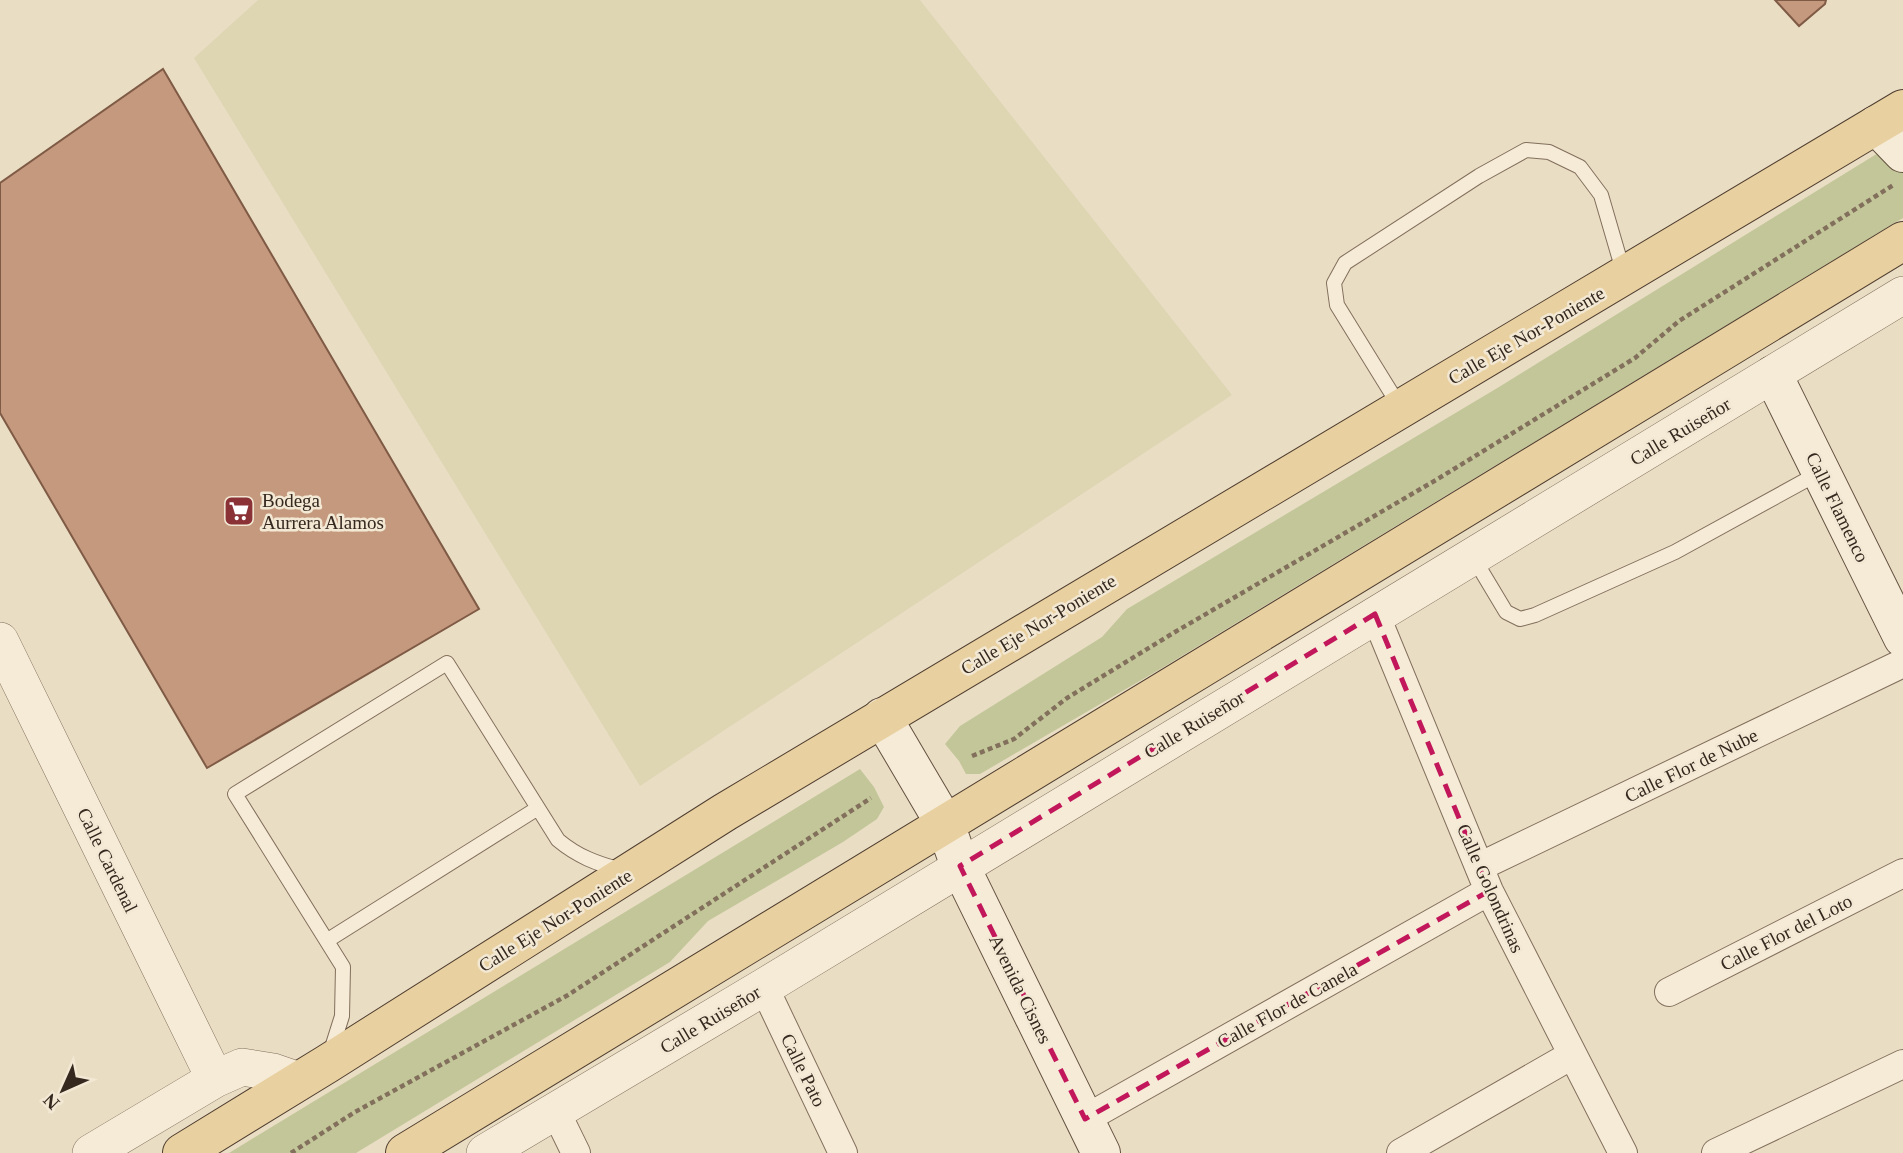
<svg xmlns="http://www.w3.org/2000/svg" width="1903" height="1153" font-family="Georgia,serif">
<rect width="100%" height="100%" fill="#e9ddc4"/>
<path fill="#ded6b3" d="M258,0H920L1232,395L640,786L194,58Z"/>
<path fill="#c3c699" d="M1883,150L1903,159V218L1162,668L980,774H966L959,761L945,744L960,726L1102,637L1127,609L1499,387Z
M860,769L874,787L884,807L877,819L843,842L708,921L670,962L356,1153H229Z"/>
<path fill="#c4997e" stroke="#7f5a45" stroke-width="2" d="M1775,0H1826L1825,4L1799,26Z
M163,69L479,609L207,768L0,413V183Z"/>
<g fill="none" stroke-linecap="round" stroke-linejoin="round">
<g stroke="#826f5c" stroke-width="16">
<path id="service" d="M1400,407L1337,305L1334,283L1345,263L1479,176L1526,150L1549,152L1580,167L1601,195L1624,274
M1473,557L1506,612L1520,619L1535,615L1675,552L1819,473
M328,940L538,808
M330,1054L342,1016L343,967L235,794L447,663L558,840C577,856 597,864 622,870"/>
</g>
<g stroke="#826f5c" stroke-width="30">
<path id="minor" d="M1375,614L1489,891L1623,1153
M1479,867L1903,663
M764,987L843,1153
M1669,992L1903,873
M555,1110L576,1153
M1085,1119L1489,891
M1401,1153L1572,1055
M1716,1153L1903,1064"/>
</g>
<g stroke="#826f5c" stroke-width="38">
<path id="tertiary" d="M0,641L215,1079
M91,1153L215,1079L242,1067L273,1072L299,1081
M485,1153L764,987L1903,295"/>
</g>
<g stroke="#645140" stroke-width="40">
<path id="secondary" d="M1876,125L1903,153
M1773,375L1903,638
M882,717L945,824L960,866L1101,1153"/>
</g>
<g stroke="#503e30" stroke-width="40">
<path id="primary" d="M182,1153L327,1064L725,812L1903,109
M405,1153L1903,241"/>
</g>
<path stroke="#826f5c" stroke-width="4.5" stroke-dasharray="5 3.5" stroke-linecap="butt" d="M972,756L1014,739L1067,698L1175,632L1436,480L1635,358L1679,321L1895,184
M291,1153L355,1112L568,995L871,798"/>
<use href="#service" stroke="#f5ebd7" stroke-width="14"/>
<use href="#minor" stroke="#f5ebd7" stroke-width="28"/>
<use href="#tertiary" stroke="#f5ebd7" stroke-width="37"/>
<use href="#secondary" stroke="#f5ebd7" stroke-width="38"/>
<use href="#primary" stroke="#e9d0a0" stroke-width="38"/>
</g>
<path fill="none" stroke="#c2185b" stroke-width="5" stroke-dasharray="14 9" stroke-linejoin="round" d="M1375,614L1489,891L1085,1119L960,866Z"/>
<defs>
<g id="supermarket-square" transform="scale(1.575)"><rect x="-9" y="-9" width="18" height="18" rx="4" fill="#8b3236" stroke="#f2e8d3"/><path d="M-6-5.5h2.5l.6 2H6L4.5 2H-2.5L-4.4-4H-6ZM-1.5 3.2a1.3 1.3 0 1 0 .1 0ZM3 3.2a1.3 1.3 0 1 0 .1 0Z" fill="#fff"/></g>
</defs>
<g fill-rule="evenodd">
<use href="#supermarket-square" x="239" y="511"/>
</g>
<g text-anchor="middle" stroke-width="5" stroke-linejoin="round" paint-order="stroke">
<g font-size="19" fill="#34281f" stroke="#f2e8d3">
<text transform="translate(1526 335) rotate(-30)" y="7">Calle Eje Nor-Poniente</text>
<text transform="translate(1680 431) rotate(-31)" y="7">Calle Ruiseñor</text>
<text transform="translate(1838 507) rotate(64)" y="7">Calle Flamenco</text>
<text transform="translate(1038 624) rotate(-31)" y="7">Calle Eje Nor-Poniente</text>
<text transform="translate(1194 724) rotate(-31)" y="7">Calle Ruiseñor</text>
<text transform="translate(1691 765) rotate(-26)" y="7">Calle Flor de Nube</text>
<text transform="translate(108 860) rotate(64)" y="7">Calle Cardenal</text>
<text transform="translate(1491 888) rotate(66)" y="7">Calle Golondrinas</text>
<text transform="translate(555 920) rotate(-32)" y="7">Calle Eje Nor-Poniente</text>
<text transform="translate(1786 932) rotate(-27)" y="7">Calle Flor del Loto</text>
<text transform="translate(1021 989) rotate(64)" y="7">Avenida Cisnes</text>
<text transform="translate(1287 1005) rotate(-29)" y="7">Calle Flor de Canela</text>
<text transform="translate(710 1019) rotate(-31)" y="7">Calle Ruiseñor</text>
<text transform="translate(804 1070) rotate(64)" y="7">Calle Pato</text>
</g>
<g font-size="19" fill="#34281f" stroke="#f2e8d3" text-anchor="start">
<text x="262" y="507">Bodega<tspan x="262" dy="22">Aurrera Alamos</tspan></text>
</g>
</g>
<g transform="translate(63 1090) rotate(225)" stroke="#f2e8d3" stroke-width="5" paint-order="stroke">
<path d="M0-5L12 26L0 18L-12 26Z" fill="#34281f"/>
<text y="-10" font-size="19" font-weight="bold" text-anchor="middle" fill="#34281f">N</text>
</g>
</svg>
